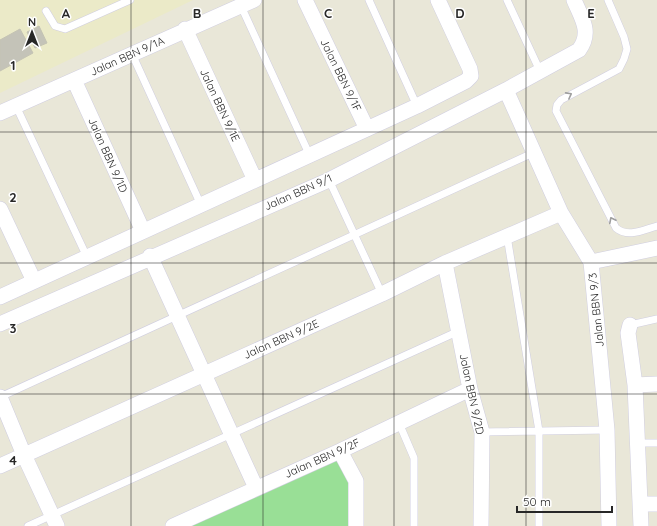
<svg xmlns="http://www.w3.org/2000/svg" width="657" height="526" font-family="Quicksand,sans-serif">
<rect width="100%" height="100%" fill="#e9e7d8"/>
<path fill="#ebeac8" d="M0,0H193L0,93Z"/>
<path fill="#99df96" d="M337,457L352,482L350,526H185Z"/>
<path fill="#c4c3b8" stroke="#c4c3b3" d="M39,26L47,43L35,48L27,32Z
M20,29L33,53L0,71V40Z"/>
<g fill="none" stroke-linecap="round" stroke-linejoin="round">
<g stroke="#d0cee0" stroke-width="8">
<path id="lane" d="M369,0L417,106
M507,0L540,71
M608,0L624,37L627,49L624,59L619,69L561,100L557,105L556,111L616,228C628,238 643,230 657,226
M241,6L310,156
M46,11L55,26L65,29L130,0
M132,54L201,205
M16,106L87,257
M329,180L382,294
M507,236L539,431V526
M630,325L657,319
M0,397L535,152
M399,423L414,458V526
M482,432L607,430
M638,443H657
M28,526L459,331"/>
</g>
<g stroke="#d0cee0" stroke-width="16">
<path id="street" d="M305,0L367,129
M185,29L255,180
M74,80L143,231
M506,90L561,213L591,262L607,430L609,526
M0,113L254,0
M0,209L34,281
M150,256L256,488
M591,262L657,248
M445,263L470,389L482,432L481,526
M0,297L417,106L466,81L471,76L470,69L438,0
M0,324L329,180L506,90L579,50C592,32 582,19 574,0
M630,325L628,333L635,385L641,526
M635,385L657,384
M0,397L24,455L57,526
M340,451L356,481V526
M0,466L382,294L445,263L561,213
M640,504H657
M173,526L340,451L470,389"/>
</g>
<use href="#lane" stroke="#fff" stroke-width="7"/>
<use href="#street" stroke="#fff" stroke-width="15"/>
</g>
<defs><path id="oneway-chevron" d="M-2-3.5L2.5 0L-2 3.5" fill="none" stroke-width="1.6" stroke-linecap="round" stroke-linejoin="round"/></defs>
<g stroke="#9e9e9e">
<use href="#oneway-chevron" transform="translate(569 95) rotate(-28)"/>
<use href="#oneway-chevron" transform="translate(612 220) rotate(-117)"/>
</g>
<path fill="none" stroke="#272727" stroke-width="1" stroke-opacity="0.55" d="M131,0V526M263,0V526M394,0V526M526,0V526M0,132H657M0,263H657M0,394H657"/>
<g text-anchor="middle" stroke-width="3" stroke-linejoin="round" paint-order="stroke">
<g font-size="11" fill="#272727" stroke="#fff">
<text transform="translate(127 56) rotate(-24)" y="4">Jalan BBN 9/1A</text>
<text transform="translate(341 75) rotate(64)" y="4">Jalan BBN 9/1F</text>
<text transform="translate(220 105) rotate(65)" y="4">Jalan BBN 9/1E</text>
<text transform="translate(108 155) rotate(66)" y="4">Jalan BBN 9/1D</text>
<text transform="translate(298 192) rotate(-24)" y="4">Jalan BBN 9/1</text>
<text transform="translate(596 310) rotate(-96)" y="4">Jalan BBN 9/3</text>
<text transform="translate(281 339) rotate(-24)" y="4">Jalan BBN 9/2E</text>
<text transform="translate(472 394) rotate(78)" y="4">Jalan BBN 9/2D</text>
<text transform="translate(322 458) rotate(-24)" y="4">Jalan BBN 9/2F</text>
</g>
</g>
<g font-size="13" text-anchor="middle" font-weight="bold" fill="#272727" stroke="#fff" stroke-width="3" stroke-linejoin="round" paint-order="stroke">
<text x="66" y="18">A</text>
<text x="197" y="18">B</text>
<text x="328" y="18">C</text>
<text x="460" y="18">D</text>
<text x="591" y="18">E</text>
<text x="13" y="70">1</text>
<text x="13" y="202">2</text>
<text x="13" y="333">3</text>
<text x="13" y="465">4</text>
</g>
<g transform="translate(32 32)" stroke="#ffffff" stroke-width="3" paint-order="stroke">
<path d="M0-3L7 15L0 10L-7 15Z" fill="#272727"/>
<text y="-6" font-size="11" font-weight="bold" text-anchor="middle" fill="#272727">N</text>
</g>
<path d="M517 506v6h95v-6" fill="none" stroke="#272727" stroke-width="2"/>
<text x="523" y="506" font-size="12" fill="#272727" stroke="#ffffff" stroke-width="3" paint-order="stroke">50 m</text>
</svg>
